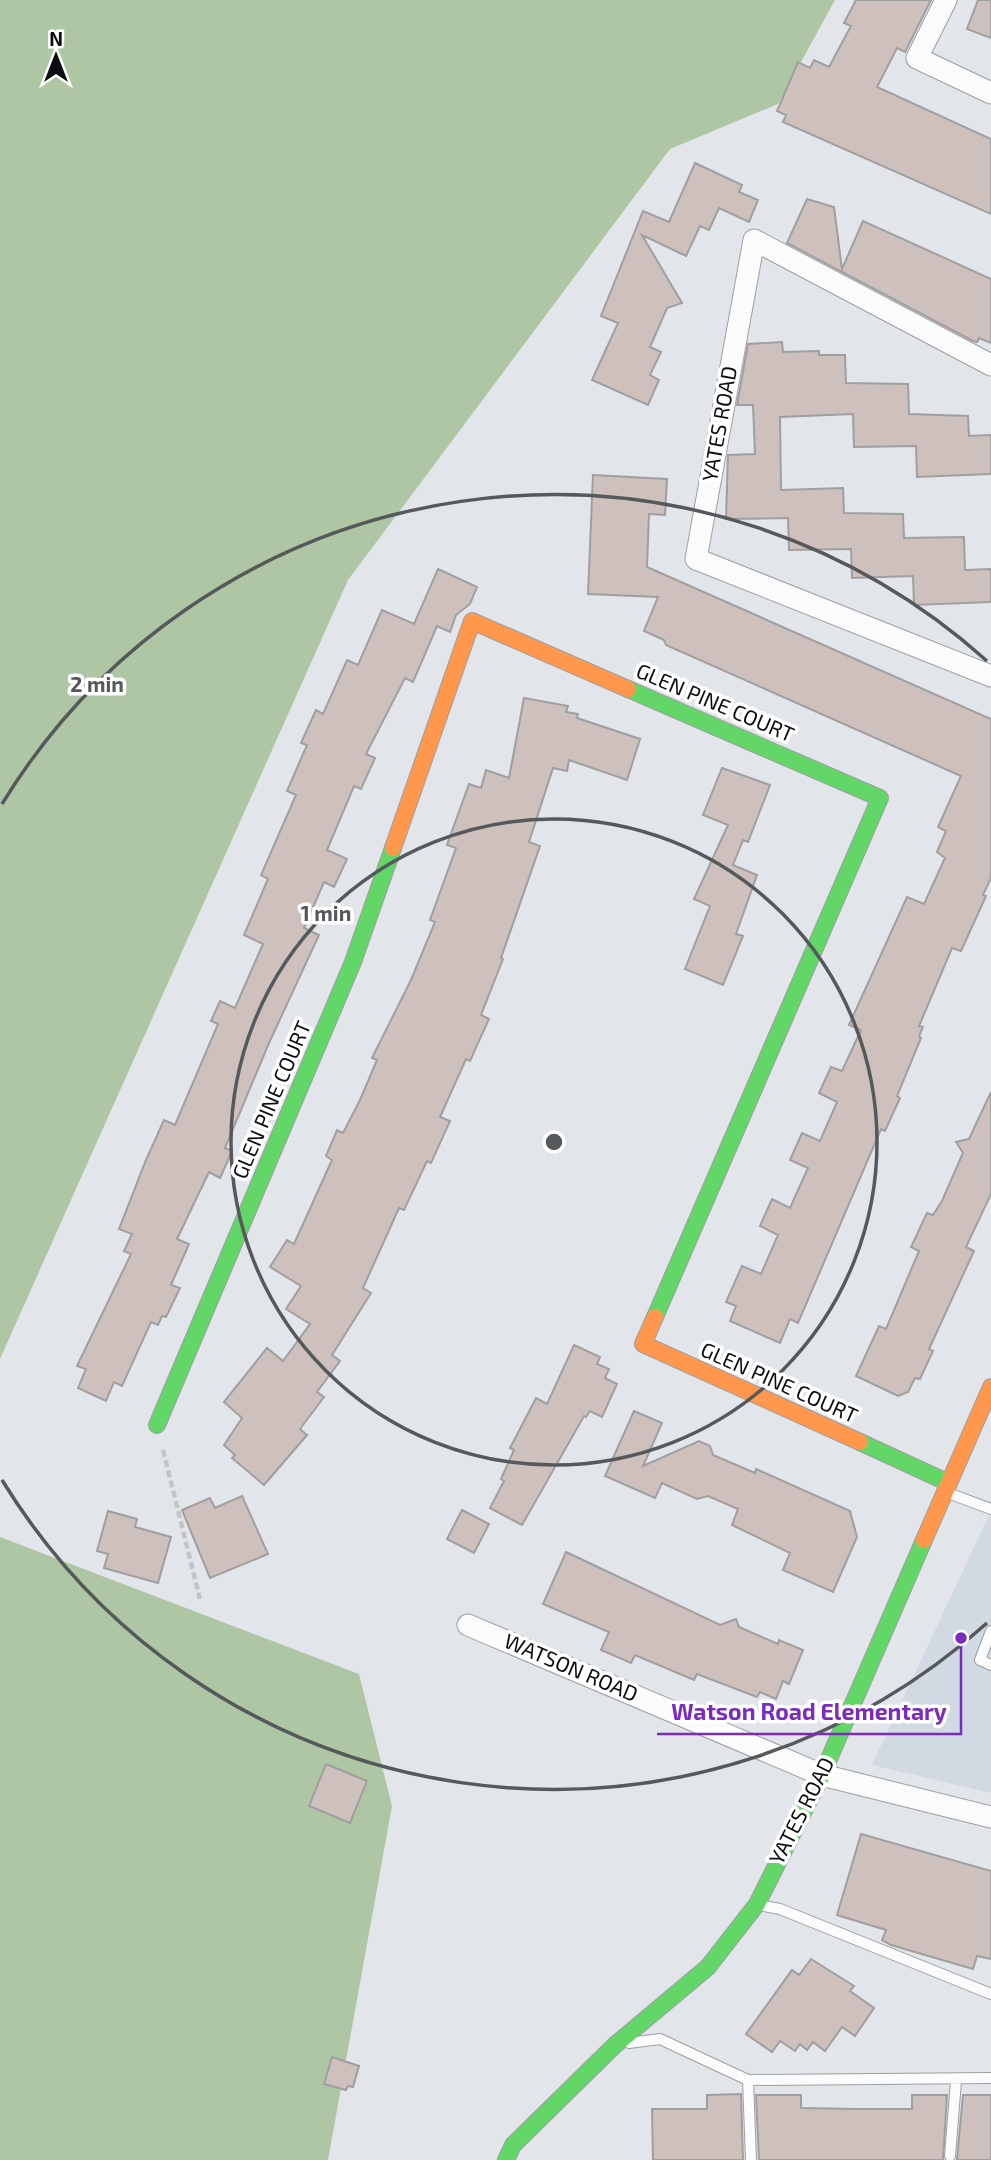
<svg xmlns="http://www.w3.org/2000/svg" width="991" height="2160" font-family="'Exo 2',sans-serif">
<rect width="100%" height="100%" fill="#e2e5ea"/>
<path fill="#d1d9e2" d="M991,1511V1793L872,1765Z"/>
<path fill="#afc6a5" d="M0,0H835L778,104L670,149L348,580L0,1359Z
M0,1537L359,1674L392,1806L328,2160H0Z"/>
<path fill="#cec1bd" stroke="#9f9fa0" stroke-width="2" d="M856,0H931L905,52L897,48L877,87L991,139V214L783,122L786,115L777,111L798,62L810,68L814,60L829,67L851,26L844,23Z
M978,0H991V38L967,29Z
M695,163L742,185L739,192L758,200L749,222L719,208L709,230L700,226L686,256L642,235L682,303L667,308L650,347L661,352L650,375L659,380L648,405L592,380L618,323L601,316L643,211L669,222Z
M807,199L834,207L842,269L863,221L991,279V343L979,338L977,342L973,341L787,243Z
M782,342L783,352L819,351V355H845L846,383L908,384L909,414L968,416L969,436L991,435V474L917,477L916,446L854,447L853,414L780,417L781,490L843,488L844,513L903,514L904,538L964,537L965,570L991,569V602L914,605L913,576L852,578L851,549L789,550L788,518L726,519L728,455L755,454L753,405H737L748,344Z
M593,475L667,479L665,515L649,514L647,567L991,719V878L983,895L986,896L961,951L952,948L919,1026L923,1027L919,1036L921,1038L897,1096L900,1098L885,1131L881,1129L798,1323L790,1319L780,1343L730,1321L736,1306L726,1302L742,1266L761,1274L778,1235L760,1226L772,1199L790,1208L808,1168L790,1160L802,1133L820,1141L837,1102L819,1093L831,1067L842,1071L861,1030L849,1025L907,897L924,904L945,858L937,852L946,831L938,827L961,776L666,645L664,640L644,631L658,597L588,594Z
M438,569L477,587L470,604L456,615L450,632L437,626L413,682L405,678L366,754L375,758L361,789L354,786L327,850L347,859L334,887L324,882L304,928L319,935L269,1043L225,1148L232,1151L220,1178L209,1172L177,1239L189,1244L171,1285L180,1288L166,1317L162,1316L158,1325L151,1322L122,1386L114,1382L106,1401L78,1388L86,1369L77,1366L131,1254L124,1251L132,1234L119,1229L146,1160L164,1120L175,1125L218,1024L211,1021L220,1001L235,1008L263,944L244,935L268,879L261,875L296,795L287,791L307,745L301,743L316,710L323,714L347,660L358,665L382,610L414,624Z
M524,698L568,706L566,712L578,714L577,718L640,739L627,780L569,760L567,771L553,768L529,842L540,846L501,958L503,959L481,1015L489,1019L470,1061L466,1059L440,1117L450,1121L431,1163L427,1161L404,1210L399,1208L363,1288L371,1293L332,1355L340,1361L317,1392L324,1397L300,1429L307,1435L264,1485L232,1458L235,1455L224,1445L242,1418L224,1402L267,1348L283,1361L310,1324L286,1309L301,1286L270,1267L287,1240L294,1244L332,1160L326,1156L337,1130L343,1133L360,1100L377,1060L372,1058L411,980L435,922L430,920L456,848L447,845L469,784L481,788L486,770L509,778Z
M722,768L770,785L748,842L743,840L733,865L757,875L736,934L743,936L723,985L685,969L710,906L694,899L728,825L703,815Z
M991,1092V1194L966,1247L974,1251L929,1349L933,1351L920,1379L915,1378L908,1392L898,1396L856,1376L879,1326L886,1329L919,1251L911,1247L927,1213L933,1215L942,1201L963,1153L956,1142L969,1139Z
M574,1345L600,1357L597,1364L609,1369L605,1378L617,1384L602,1417L590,1411L586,1417L584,1416L522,1525L490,1508L504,1481L501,1479L514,1450L510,1448L536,1398L547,1404Z
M634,1411L662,1423L643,1466L699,1441L710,1446L713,1455L755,1473L756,1469L850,1511L857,1537L833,1592L783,1570L790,1553L732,1525L738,1509L708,1496L697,1499L662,1483L655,1498L605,1476Z
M242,1496L268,1554L210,1578L182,1510L210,1498L215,1508Z
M462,1510L489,1524L474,1553L447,1539Z
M108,1511L137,1519L135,1527L171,1537L158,1583L104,1568L108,1554L97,1551Z
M566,1552L720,1625L736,1619L739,1627L778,1644L779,1640L803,1650L789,1684L783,1681L776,1699L760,1692L757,1697L697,1674L694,1680L635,1655L631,1663L601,1650L609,1632L543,1604Z
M326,1764L367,1781L350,1823L309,1806Z
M861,1834L991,1871V1959L977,1956L973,1969L891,1945L882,1940L886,1930L837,1915Z
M811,1959L854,1986L850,1991L874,2008L855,2036L842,2027L825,2051L813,2042L807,2050L800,2044L795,2051L780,2041L772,2052L746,2034L792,1970L799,1975Z
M332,2057L359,2066L353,2087L348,2086L346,2090L324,2084Z
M707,2095L741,2094L743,2160H653L652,2109H707Z
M756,2095H801V2108L855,2109H912V2095H947L943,2160H759Z
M963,2095H991V2160H957Z"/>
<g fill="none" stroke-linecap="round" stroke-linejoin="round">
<g stroke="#9c9fa2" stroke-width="12">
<path id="lane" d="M948,1493L991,1509
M991,1631L980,1660L991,1665
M759,1905L780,1909L991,1994
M629,2043L660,2039L748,2080L991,2078
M748,2080L751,2160
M950,2156L956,2081"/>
</g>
<g stroke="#9c9fa2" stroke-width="23">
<path id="street" d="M946,0L917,58L991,93
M991,365L754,240L696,559L991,676
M468,1625L822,1775L991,1817"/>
</g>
<g stroke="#9c9fa2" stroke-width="18">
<path id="fast" d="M628,689L880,798L655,1317
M157,1425L353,962L393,848
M860,1442L949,1483
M506,2160L513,2145L615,2045L708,1967L757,1904L822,1775L924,1540"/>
</g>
<g stroke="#9c9fa2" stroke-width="18">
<path id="slow" d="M393,848L472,621L628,689
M655,1317L643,1344L860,1442
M924,1540L991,1387"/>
</g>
<path stroke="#c3c4c6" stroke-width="4.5" stroke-dasharray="7 3.5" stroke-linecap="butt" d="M163,1450L200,1599"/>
<use href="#lane" stroke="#fbfbfc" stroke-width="10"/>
<use href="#street" stroke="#fbfbfc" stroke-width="21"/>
<use href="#fast" stroke="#63d668" stroke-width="16"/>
<use href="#slow" stroke="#ff974d" stroke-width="16"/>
</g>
<g fill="none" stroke="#56595c" stroke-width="3.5">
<circle cx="554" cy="1142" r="323"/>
<path d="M987 1623A647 647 0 0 1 2 1480M2 804A647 647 0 0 1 987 661"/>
</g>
<g text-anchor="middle" stroke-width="7" stroke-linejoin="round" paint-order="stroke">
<g font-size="21" fill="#0b0d10" stroke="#fff">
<text transform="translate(720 424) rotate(-80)" y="7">YATES ROAD</text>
<text transform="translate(715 703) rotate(23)" y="7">GLEN PINE COURT</text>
<text transform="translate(272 1100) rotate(-67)" y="7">GLEN PINE COURT</text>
<text transform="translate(779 1383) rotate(24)" y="7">GLEN PINE COURT</text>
<text transform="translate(571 1668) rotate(23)" y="7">WATSON ROAD</text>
<text transform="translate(802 1811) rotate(-63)" y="7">YATES ROAD</text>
</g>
</g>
<circle cx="554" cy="1142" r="10" fill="#56595c" stroke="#fff" stroke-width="3.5"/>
<g font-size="21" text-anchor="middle" font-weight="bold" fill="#56595c" stroke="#fff" stroke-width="7" stroke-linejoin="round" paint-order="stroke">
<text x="97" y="692">2 min</text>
<text x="326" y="921">1 min</text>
</g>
<path fill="none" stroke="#7b2cbf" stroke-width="2.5" d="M961 1638L961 1734H657"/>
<circle fill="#7b2cbf" stroke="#fff" stroke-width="2.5" cx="961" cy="1638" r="7"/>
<g font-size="23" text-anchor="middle" font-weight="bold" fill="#7b2cbf" stroke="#fff" stroke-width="7" stroke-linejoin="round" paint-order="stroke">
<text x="809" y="1720">Watson Road Elementary</text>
</g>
<g transform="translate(56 56)" stroke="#ffffff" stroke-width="5" paint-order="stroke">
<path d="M0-5L12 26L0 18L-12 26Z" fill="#0b0d10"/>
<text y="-10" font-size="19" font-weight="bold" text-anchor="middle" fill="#0b0d10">N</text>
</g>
</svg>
